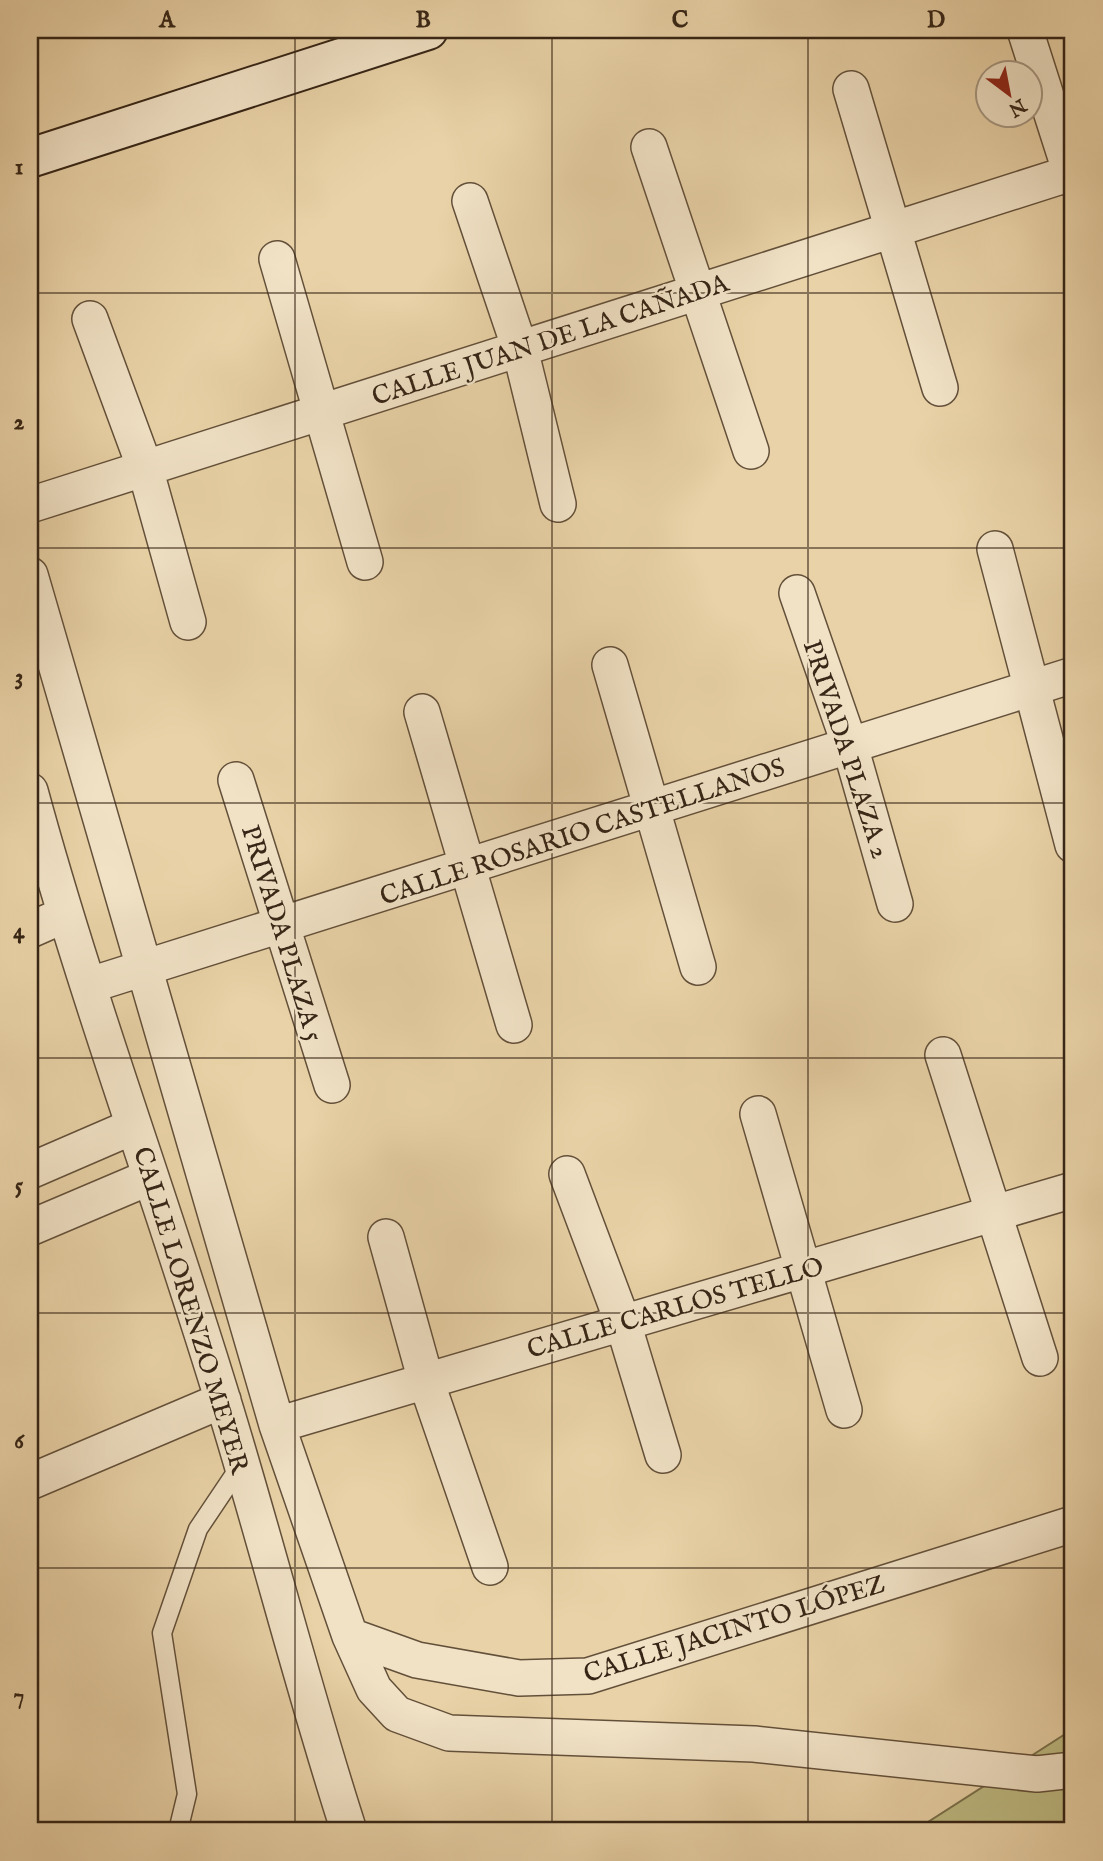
<svg xmlns="http://www.w3.org/2000/svg" width="1103" height="1861" font-family="'IM FELL English',serif">
<rect width="100%" height="100%" fill="#e9d2a7"/>
<filter id="stains"><feTurbulence type="fractalNoise" baseFrequency=".00286" numOctaves="4"/><feColorMatrix values="0 0 0 0 .2 0 0 0 0 .09 0 0 0 0 .02 0 0 0 .5 -.17"/></filter>
<radialGradient id="worn" r=".72"><stop offset=".6" stop-color="#630" stop-opacity="0"/><stop offset="1" stop-color="#630" stop-opacity=".3"/></radialGradient>
<path fill="#beba82" stroke="#7a704c" stroke-width="2" d="M1073,1729V1831H914Z"/>
<g fill="none" stroke-linecap="round" stroke-linejoin="round">
<g stroke="#63503a" stroke-width="21">
<path id="lane" d="M178,1831L187,1794L162,1633L198,1529L241,1465"/>
</g>
<g stroke="#63503a" stroke-width="38">
<path id="street" d="M1025,30L1073,180
M851,89L940,388
M649,147L751,451
M470,201L520,349L558,504
M277,259L365,562
M90,319L145,468L188,622
M30,505L1071,173
M995,549L1073,845
M30,575L277,1425L350,1636L374,1689L397,1714L449,1733L754,1744L1037,1774L1073,1770
M797,593L850,746L895,904
M610,665L698,967
M422,712L514,1025
M236,780L332,1085
M30,791C86,997 161,1197 223,1401C267,1544 303,1689 349,1831
M30,930L64,915
M90,985L1073,675
M943,1055L1040,1358
M758,1114L844,1410
M30,1171L134,1126
M567,1174L623,1323L663,1455
M30,1228L150,1177
M386,1237L426,1381L490,1567
M277,1425L1073,1190
M30,1482L223,1400
M350,1636L417,1660L519,1678L588,1676L1073,1524"/>
</g>
<g stroke="#362516" stroke-width="42">
<path id="secondary" d="M30,158L428,30"/>
</g>
<use href="#lane" stroke="#f1e2c6" stroke-width="18"/>
<use href="#street" stroke="#f1e2c6" stroke-width="35"/>
<use href="#secondary" stroke="#f1e2c6" stroke-width="38"/>
</g>
<path fill="none" stroke="#362516" stroke-width="2" stroke-opacity="0.55" d="M295,30V1831M552,30V1831M808,30V1831M30,293H1073M30,548H1073M30,803H1073M30,1058H1073M30,1313H1073M30,1568H1073"/>
<g text-anchor="middle" stroke-width="5" stroke-linejoin="round" paint-order="stroke">
<g font-size="26" fill="#362516" stroke="#f1e2c6">
<text transform="translate(550 339) rotate(-18)" y="9">CALLE JUAN DE LA CAÑADA</text>
<text transform="translate(847 749) rotate(72)" y="9">PRIVADA PLAZA 2</text>
<text transform="translate(582 831) rotate(-18)" y="9">CALLE ROSARIO CASTELLANOS</text>
<text transform="translate(283 933) rotate(73)" y="9">PRIVADA PLAZA 5</text>
<text transform="translate(675 1307) rotate(-16)" y="9">CALLE CARLOS TELLO</text>
<text transform="translate(192 1310) rotate(73)" y="9">CALLE LORENZO MEYER</text>
<text transform="translate(734 1628) rotate(-17)" y="9">CALLE JACINTO LÓPEZ</text>
</g>
</g>
<rect width="1103" height="1861" fill="none" stroke="#e9d2a7" stroke-width="77"/>
<g transform="translate(1009 94) rotate(148)"><circle r="33" fill="#f1e2c6" stroke="#a69680" stroke-width="2"/>
<path d="M0-5L12 26L0 18L-12 26Z" fill="#8f2418"/>
<text y="-10" font-size="19" font-weight="bold" text-anchor="middle" fill="#362516">N</text>
</g>
<rect x="38" y="38" width="1026" height="1784" fill="none" stroke="#362516" stroke-width="2.5"/>
<g font-size="23" text-anchor="middle" font-weight="bold" fill="#362516">
<text x="167" y="27">A</text>
<text x="423" y="27">B</text>
<text x="680" y="27">C</text>
<text x="936" y="27">D</text>
<text x="19" y="174">1</text>
<text x="19" y="429">2</text>
<text x="19" y="684">3</text>
<text x="19" y="938">4</text>
<text x="19" y="1193">5</text>
<text x="19" y="1448">6</text>
<text x="19" y="1703">7</text>
</g>
<rect width="100%" height="100%" filter="url(#stains)"/>
<rect width="100%" height="100%" fill="url(#worn)"/>
</svg>
